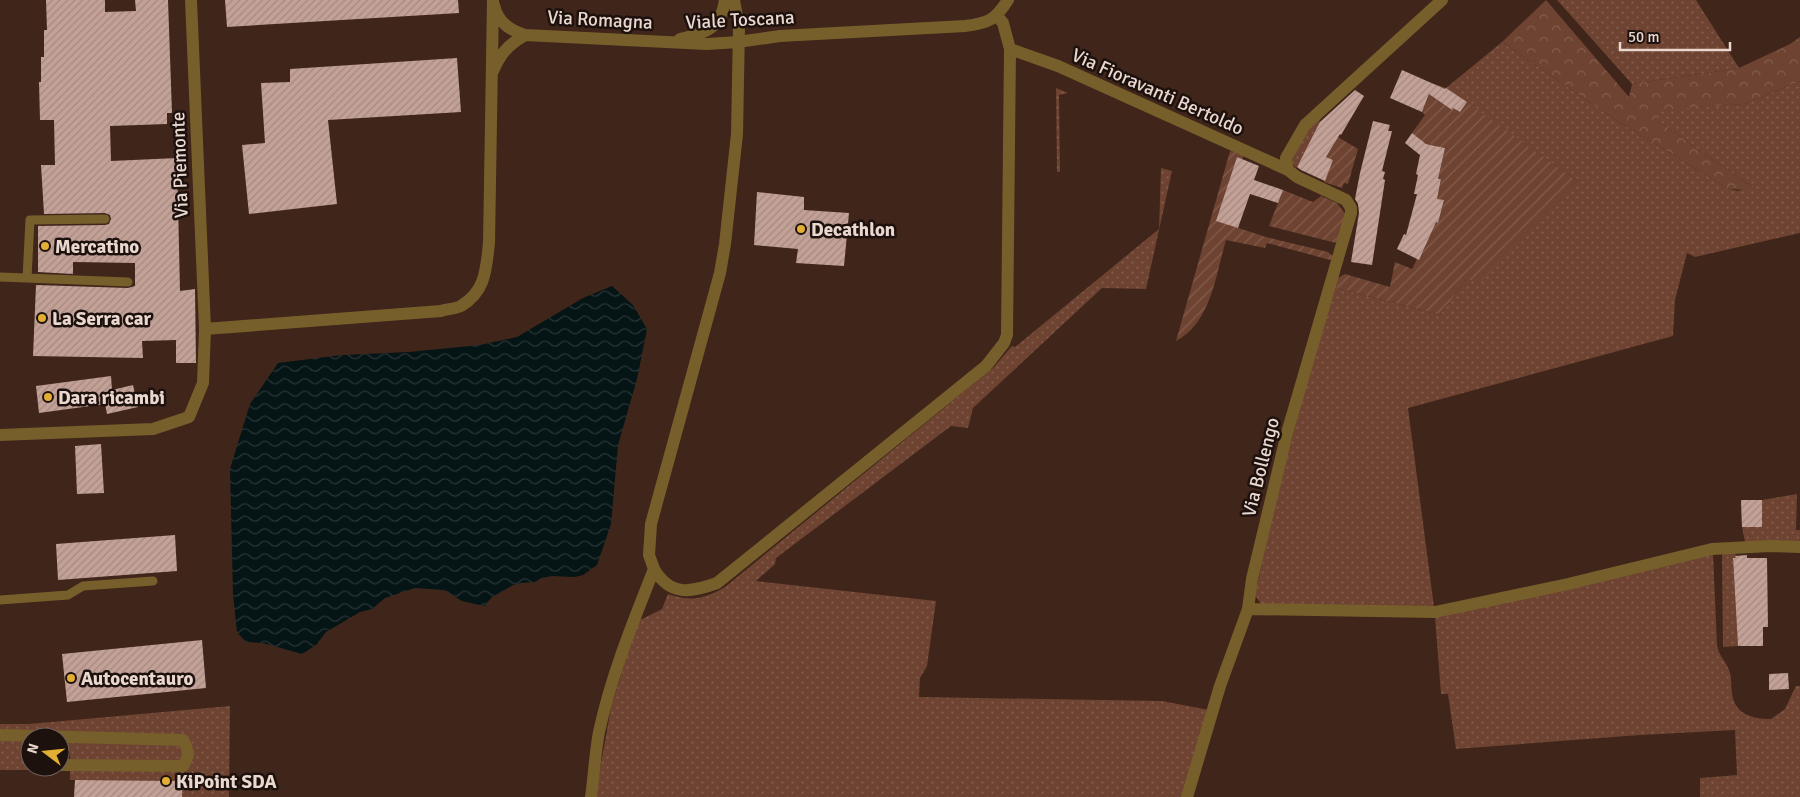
<svg xmlns="http://www.w3.org/2000/svg" width="1800" height="797" viewBox="0 0 1800 797" font-family="Signika,sans-serif">
	<style>
		.grass { fill: url(#grass-dots) }
		.forest { fill: url(#forest-crowns) }
		.garden { fill: url(#garden-furrows) }
		.water { fill: url(#water-waves) }
		.building { fill: url(#building-hatch) }
		.lines { fill: none; stroke-linecap: round; stroke-linejoin: round }
		.service { stroke: #775f2b; stroke-width: 9 }
		.minor { stroke: #775f2b; stroke-width: 12 }
		.poi-dot { fill: #e2af34; stroke: #1d110d; stroke-width: 2 }
		.labels { text-anchor: middle; stroke-width: 5; stroke-linejoin: round; paint-order: stroke }
		.street-label { font-size: 19px; fill: #e9d7d0; stroke: #1d110d }
		.poi-label { font-size: 19px; font-weight: bold; fill: #e9d7d0; stroke: #1d110d; text-anchor: start }
	</style>
	<defs>
		<pattern id="grass-dots" width="8" height="8" patternUnits="userSpaceOnUse" patternTransform="scale(1.25)"><rect width="8" height="8" fill="#6e4331"/><path d="M2 2h.1M6 6h.1" fill="none" stroke="#835d4e" stroke-width="1.8" stroke-linecap="round"/></pattern>
		<pattern id="forest-crowns" width="20" height="18" patternUnits="userSpaceOnUse" patternTransform="scale(1.25)"><rect width="20" height="18" fill="#6e4331"/><path d="M2 6a3 3 0 1 1 6 0M12 15a3 3 0 1 1 6 0" fill="none" stroke="#835d4e"/></pattern>
		<pattern id="garden-furrows" width="10" height="10" patternUnits="userSpaceOnUse" patternTransform="scale(1.25)"><rect width="10" height="10" fill="#6e4331"/><path d="M-1 1l2-2M0 10L10 0M9 11l2-2" fill="none" stroke="#835d4e"/></pattern>
		<pattern id="water-waves" width="16" height="10" patternUnits="userSpaceOnUse" patternTransform="scale(1.25)"><rect width="16" height="10" fill="#051415"/><path d="M0 5q4-4 8 0t8 0" fill="none" stroke="#293536"/></pattern>
		<pattern id="building-hatch" width="6" height="6" patternUnits="userSpaceOnUse" patternTransform="scale(1.25)"><rect width="6" height="6" fill="#c3a197"/><path d="M-1 1l2-2M0 6l6-6M5 7l2-2" fill="none" stroke="#a48981"/></pattern>
	</defs>
	<rect width="100%" height="100%" fill="#3f251a"/>
	<path class="grass" d="M1557,0H1696L1739,68L1632,84Z
		M1502,42L1616,120L1729,189L1738,191L1754,186L1745,182L1658,121V109L1744,104L1800,81V233L1695,257L1687,253L1675,300L1673,336L1408,408L1434,607L1261,604L1255,595L1278,489L1333,287L1440,315L1466,279L1577,181L1446,88Z
		M1056,88L1068,93L1059,95L1060,172H1057Z
		M1322,113L1323,114L1319,122L1321,123L1296,168C1282,155 1313,125 1322,113Z
		M1161,168L1172,171L1146,289L1102,288L973,408L968,428L951,426L776,558L775,564L756,581L936,601L927,666L920,678L919,697L1162,701L1209,710L1185,797H597L600,769L611,708L635,628L640,620L662,609L668,594C691,602 704,599 725,587L993,368L1012,346L1015,347L1159,229Z
		M1797,494L1796,530H1800V543L1745,542L1742,527L1741,500H1762Z
		M1722,550H1735L1736,559H1733L1738,646L1723,647Z
		M1713,553L1717,645C1718,655 1726,661 1729,670C1732,677 1731,686 1732,694C1735,714 1752,719 1771,719L1785,709L1796,686H1800V797H1700V778L1737,775L1735,730L1640,735L1456,749L1448,694H1441L1435,617Z
		M230,706L229,797H182V781L70,780V751L60,750V737H30L29,770H0V724H29Z"/>
	<path class="forest" d="M1546,0L1629,97L1632,84L1739,68L1790,44L1800,37V81L1744,104L1658,110V121L1745,182L1754,186L1747,190L1729,189L1616,120L1502,42Z"/>
	<path class="garden" d="M1434,84L1446,88L1438,100L1452,110L1453,108L1460,112L1467,102L1577,181L1481,281L1466,279L1440,315L1333,287L1338,278L1345,274L1390,287L1395,262L1412,269L1417,259H1419L1426,245V217L1438,223L1444,201L1437,199L1441,180L1438,179L1445,148L1423,143L1412,133L1425,115L1422,112Z
		M1338,137L1358,149L1348,184L1344,183L1342,188L1324,182L1333,160L1326,157Z
		M1230,151L1244,154L1242,159L1237,157L1217,221L1266,237L1328,252L1335,258L1334,261L1267,243L1265,248L1226,240C1216,274 1211,323 1176,341Z
		M1283,190L1313,202L1321,196L1337,203L1346,215L1340,241L1336,243L1269,226Z"/>
	<path class="water" d="M612,286L633,305L647,329L637,379L618,445L611,524L597,565L583,575L575,577L552,576L541,578L535,582L521,583L513,585L492,597L484,606L462,601L444,590L415,588L385,598L372,609L360,612L326,632L316,645L302,654L263,643L246,642L237,632L233,594L230,469L250,404L278,363L342,355L409,352L480,345L517,337L583,298Z"/>
	<path class="building" d="M46,0H105V12L136,11L135,0H168L172,113H167V124L110,126L111,161L177,158L180,291L195,289L196,363H176V340L142,341L143,358L33,356L36,285L128,288L135,286V263L73,262V274L38,272V226L105,225L109,224L111,219L110,215L105,213L44,214L41,165H55L54,120H40L39,82H41V57H44V30H47Z
		M225,0H458L459,13L227,27Z
		M457,58L461,112L328,120L337,204L249,214L242,145L265,143L261,83L290,82V69Z
		M1402,70L1445,89L1446,88L1467,102L1460,112L1453,108L1452,110L1429,94L1422,112L1390,98Z
		M1355,90L1364,96L1341,135L1340,134L1326,157L1333,160L1325,181L1301,170L1297,167L1320,122Z
		M1373,121L1390,125L1388,131H1392L1382,171L1385,172L1383,179L1385,180L1372,265L1351,262L1359,213L1358,204L1355,199L1360,173Z
		M1412,133L1426,144L1445,148L1438,179H1441L1437,199L1444,200L1438,223L1436,222L1419,260L1397,249L1404,234L1406,235L1417,194H1414L1418,175L1416,174L1420,155L1405,143Z
		M1237,157L1259,166L1254,180L1283,190L1278,203L1250,194L1238,228L1216,221Z
		M757,192L804,197V210L849,213L844,266L796,263L798,249L754,245Z
		M111,376L112,390L133,385L138,407L107,414L105,404L39,413L36,386Z
		M101,444L104,493L77,494L75,446Z
		M1741,500H1762V527H1742Z
		M175,535L177,571L58,580L56,544Z
		M1747,555V558H1767L1768,627H1763V646H1738L1733,558H1736L1735,556Z
		M202,640L206,688L67,702L62,654Z
		M1788,673L1789,689L1769,690V674Z
		M75,780L182,781V797H74Z"/>
	<g class="lines">
		<path class="service" d="M0,277L128,282
			M27,278L30,220L105,219
			M0,600L68,595L83,586L153,581"/>
		<path class="minor" d="M494,5C498,22 509,30 525,35L707,44L738,42L780,36L965,26C989,23 995,20 1008,0
			M680,39C705,33 721,29 725,0
			M1010,49L1058,66L1288,170
			M493,71C501,53 508,45 525,35
			M205,329L441,311C447,309 455,309 461,306C486,291 486,269 489,243L493,0
			M0,435L153,429L189,417L203,383L205,329L191,0
			M654,569C670,596 690,593 717,583L986,366L1004,343L1007,335L1010,49L1003,23L997,16
			M1248,609L1435,612L1568,584L1712,549L1770,546L1800,547
			M0,735L183,740C189,751 190,755 183,766L60,765
			M591,797C594,776 595,753 599,732C611,676 633,622 654,569L649,555L651,524L720,273L725,244L737,134L739,27L734,0
			M1187,797L1220,686L1248,609L1252,579L1287,433L1351,213V208L1346,200L1297,177L1288,170L1286,158L1305,125L1442,0"/>
	</g>
	<g class="poi-dot">
		<circle cx="801" cy="229" r="5"/>
		<circle cx="45" cy="246" r="5"/>
		<circle cx="42" cy="318" r="5"/>
		<circle cx="48" cy="397" r="5"/>
		<circle cx="71" cy="678" r="5"/>
		<circle cx="166" cy="781" r="5"/>
	</g>
	<g class="labels">
		<g class="street-label">
			<text transform="translate(600 19) rotate(3)" y="7">Via Romagna</text>
			<text transform="translate(740 19) rotate(-3)" y="7">Viale Toscana</text>
			<text transform="translate(1158 91) rotate(24)" y="7">Via Fioravanti Bertoldo</text>
			<text transform="translate(179 165) rotate(-92)" y="7">Via Piemonte</text>
			<text transform="translate(1260 467) rotate(-76)" y="7">Via Bollengo</text>
		</g>
		<g class="poi-label">
			<text x="811" y="236">Decathlon</text>
			<text x="55" y="253">Mercatino</text>
			<text x="52" y="325">La Serra car</text>
			<text x="58" y="404">Dara ricambi</text>
			<text x="81" y="685">Autocentauro</text>
			<text x="176" y="788">KiPoint SDA</text>
		</g>
	</g>
	<g transform="translate(45 752) rotate(286)"><circle r="24" fill="#1d110d" stroke="#6f605b"/>
	<path d="M0-4L9 19L0 12L-9 19Z" fill="#e2af34"/>
	<text y="-8" font-size="14" font-weight="bold" text-anchor="middle" fill="#e9d7d0">N</text>
	</g>
	<path d="M1620 42v8h110v-8" fill="none" stroke="#e9d7d0" stroke-width="2.5"/>
	<text x="1628" y="42" font-size="15" fill="#e9d7d0" stroke="#1d110d" stroke-width="4" paint-order="stroke">50 m</text>
</svg>
